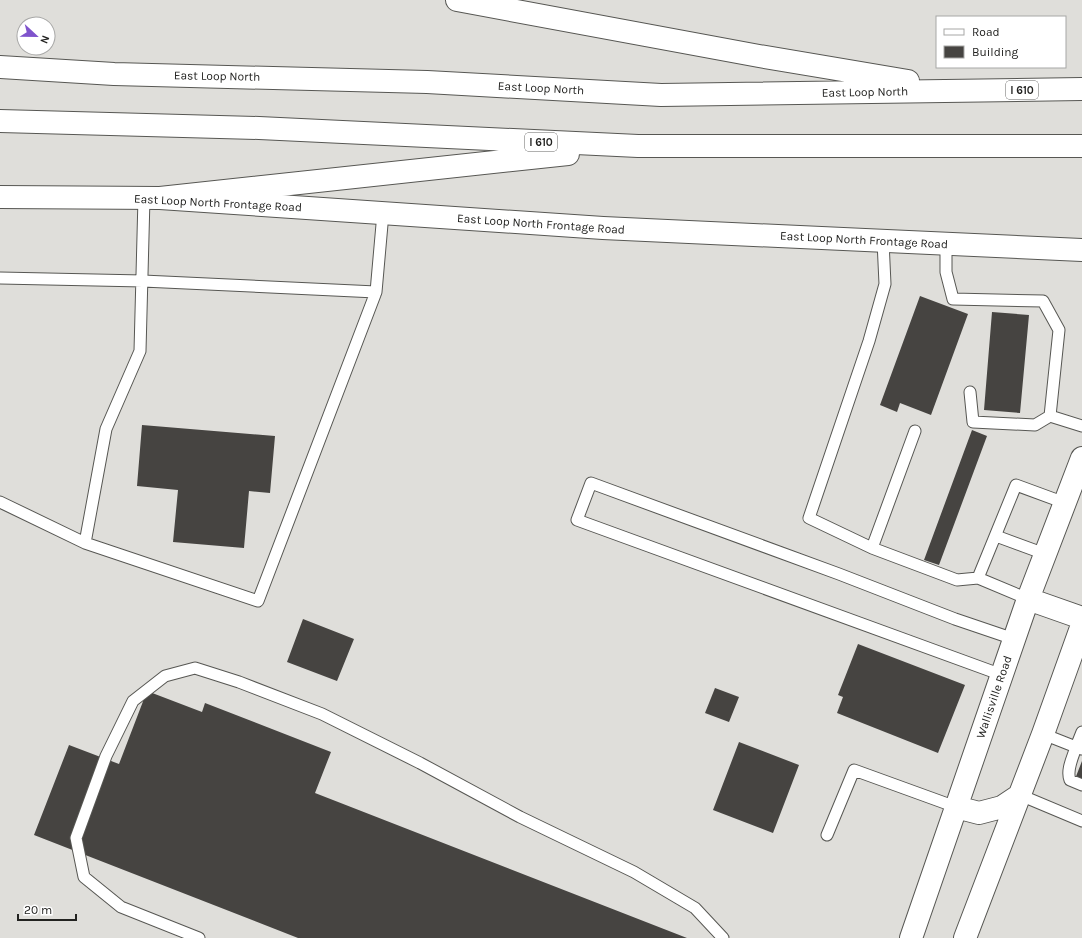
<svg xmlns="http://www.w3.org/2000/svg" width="1082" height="938" viewBox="0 0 1082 938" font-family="Karla,sans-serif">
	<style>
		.building { fill: #464441 }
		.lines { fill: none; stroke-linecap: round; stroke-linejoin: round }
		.lane-casing { stroke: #575753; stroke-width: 13 }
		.secondary-casing { stroke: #575753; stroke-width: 24 }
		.highway-casing { stroke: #575753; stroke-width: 24 }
		.lane { stroke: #fff; stroke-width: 11 }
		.secondary { stroke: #fff; stroke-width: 22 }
		.highway { stroke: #fff; stroke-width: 22 }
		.labels { text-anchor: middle; stroke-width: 4; stroke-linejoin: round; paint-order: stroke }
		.shield { fill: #fff; stroke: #646463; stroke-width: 1 }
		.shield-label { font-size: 11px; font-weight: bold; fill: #222220 }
		.street-label { font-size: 12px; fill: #222220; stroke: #fff }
	</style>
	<rect width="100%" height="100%" fill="#dfdeda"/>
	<path class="building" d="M920,296L968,314L931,415L900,403L897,412L880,405Z
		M992,312L1029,315L1020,413L984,410Z
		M142,425L275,436L270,493L249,491L244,548L173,542L178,490L137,486Z
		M972,430L987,436L939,565L924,560Z
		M303,619L354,639L337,681L287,662Z
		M858,644L965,685L938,753L837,713L843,697L838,695Z
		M715,688L739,697L729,722L705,713Z
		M147,691L202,712L205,703L331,752L315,793L687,938H298L34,835L69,745L119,764Z
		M739,742L799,765L773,833L713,810Z
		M1082,761V782L1075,779Z"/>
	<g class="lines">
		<g class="lane-casing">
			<path id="lane" d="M946,244V272L953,299L1043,301L1059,330L1050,416L1035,425L973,422L970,392
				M0,278L143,281L376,292L258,601L85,543L0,502
				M376,292L383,213
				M1050,416L1082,426
				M915,431L872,548L957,580L978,578L1016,485L1065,503
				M996,536L1045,554
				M85,543L106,429L140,351L144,198
				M872,548L809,518L869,341L885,284L883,241
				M978,578L1028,599
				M1002,675L577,520L591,483L839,574L955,619L1014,639
				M1043,734L1076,747L1082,732
				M1082,749L1076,747C1073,757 1066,770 1070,780L1082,785
				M1020,795L1082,821
				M827,835L854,770L956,807
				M199,938L121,907L84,877L76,838L106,756L133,701L165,676L195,668L239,682L322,714L420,763L520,817L634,872L695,908L723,938"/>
		</g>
		<g class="secondary-casing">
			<path id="secondary" d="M0,197L160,198L603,228L1082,250
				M1028,599L1082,618
				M956,807L979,813L1002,807L1020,795
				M911,938L1028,599L1082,458
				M965,938L1043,734L1082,625"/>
		</g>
		<g class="highway-casing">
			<path id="highway" d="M457,0L759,56L908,81
				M0,67L114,74L427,82L661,95L1082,89
				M0,121L259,128L638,146H1082
				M160,198L568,154"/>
		</g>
		<use href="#lane" class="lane"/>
		<use href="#secondary" class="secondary"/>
		<use href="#highway" class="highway"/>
	</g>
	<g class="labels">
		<g class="shield">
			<rect x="1006" y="81" width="32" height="18" rx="3"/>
			<rect x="525" y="133" width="32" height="18" rx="3"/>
		</g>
		<g class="shield-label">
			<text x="1022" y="94">I 610</text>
			<text x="541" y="146">I 610</text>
		</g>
		<g class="street-label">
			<text transform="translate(217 76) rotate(1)" y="4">East Loop North</text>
			<text transform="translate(541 88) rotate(3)" y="4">East Loop North</text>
			<text transform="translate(865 92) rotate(-1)" y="4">East Loop North</text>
			<text transform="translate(218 203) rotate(3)" y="4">East Loop North Frontage Road</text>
			<text transform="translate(541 224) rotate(4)" y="4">East Loop North Frontage Road</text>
			<text transform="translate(864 240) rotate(3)" y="4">East Loop North Frontage Road</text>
			<text transform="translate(994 697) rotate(-71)" y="4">Wallisville Road</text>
		</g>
	</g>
	<rect x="936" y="16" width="130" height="52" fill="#ffffff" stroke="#a7a7a6"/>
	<rect x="944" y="29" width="20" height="6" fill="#ffffff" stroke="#a7a7a6"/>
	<text x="972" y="36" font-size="12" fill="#222220">Road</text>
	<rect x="944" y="46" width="20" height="12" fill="#464441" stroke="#a7a7a6"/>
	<text x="972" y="56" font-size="12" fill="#222220">Building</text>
	<g transform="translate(36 36) rotate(112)"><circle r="19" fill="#ffffff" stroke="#a7a7a6"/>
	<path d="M0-3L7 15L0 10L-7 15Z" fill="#7f53cc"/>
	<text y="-6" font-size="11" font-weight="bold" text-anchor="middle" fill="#222220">N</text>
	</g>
	<path d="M18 914v6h58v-6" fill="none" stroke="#222220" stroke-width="2"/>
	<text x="24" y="914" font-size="12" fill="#222220" stroke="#ffffff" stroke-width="3" paint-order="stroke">20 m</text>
</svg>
